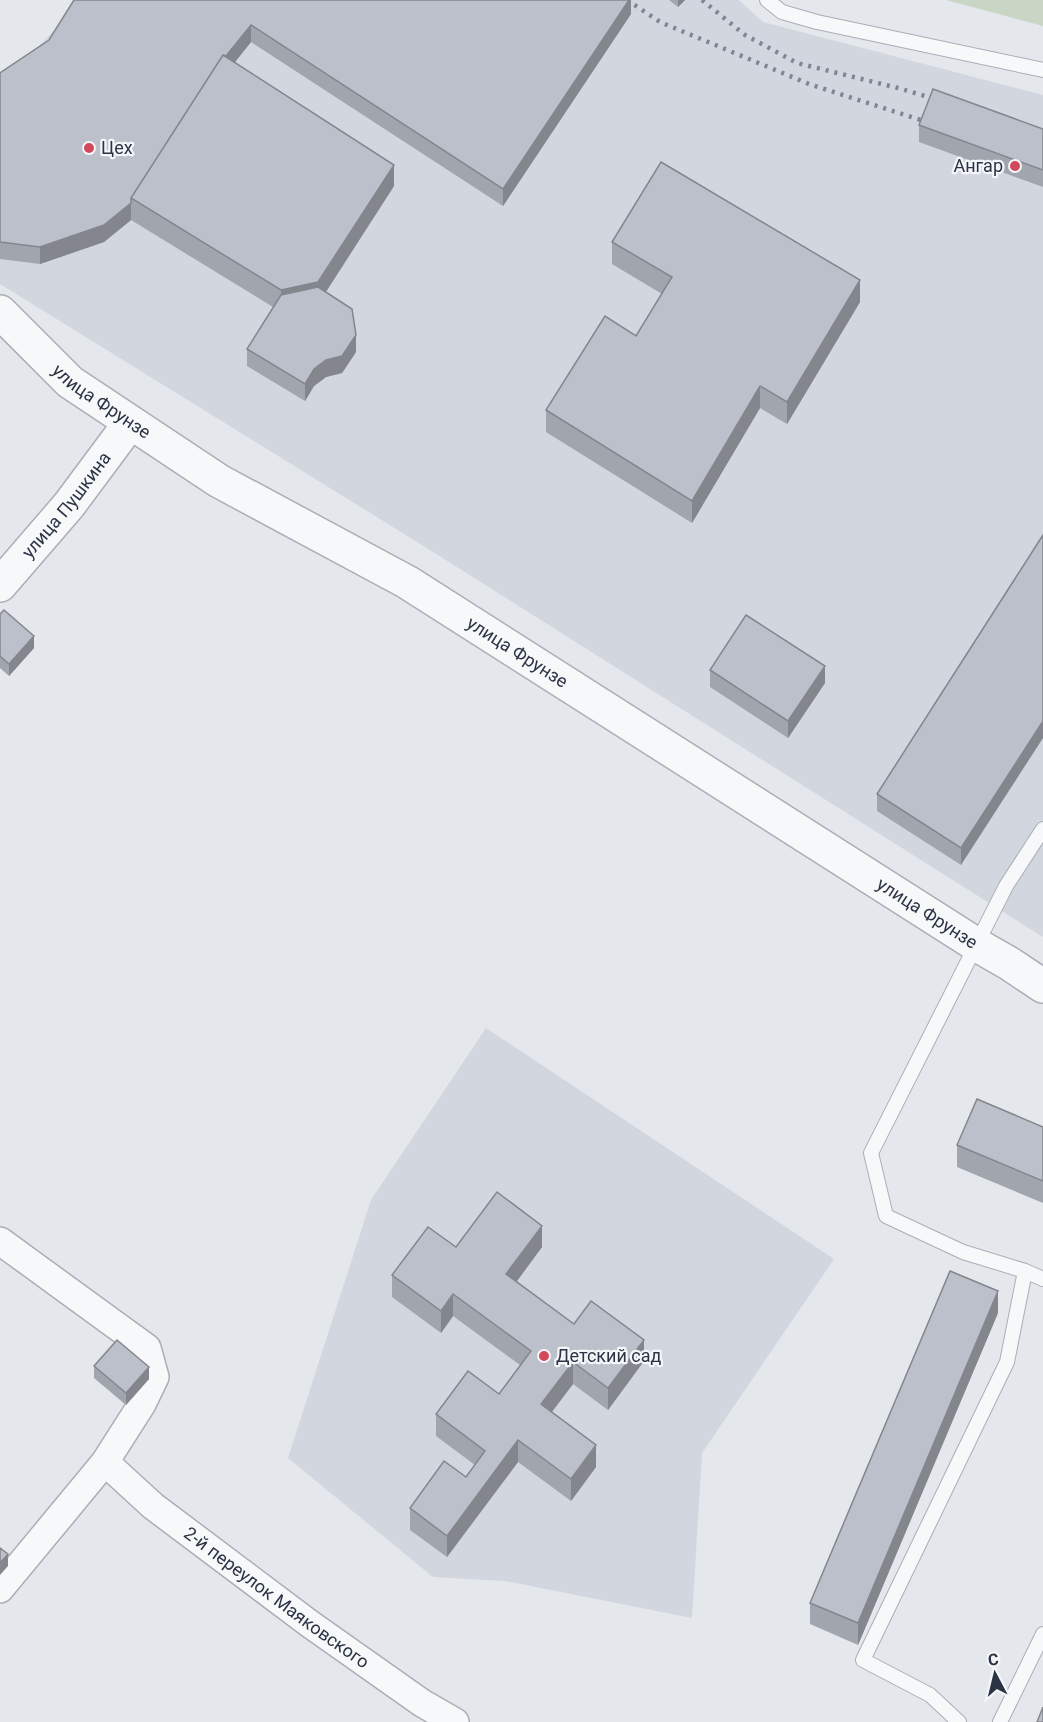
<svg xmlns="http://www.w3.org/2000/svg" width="1043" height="1722" viewBox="0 0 1043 1722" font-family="Roboto,sans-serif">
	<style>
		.built { fill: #d2d6de }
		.green { fill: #c9d6c5 }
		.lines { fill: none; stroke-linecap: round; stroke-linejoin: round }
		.service-casing { stroke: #a9aeb7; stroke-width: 16 }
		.minor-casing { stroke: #a9aeb7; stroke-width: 30 }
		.tertiary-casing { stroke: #a9aeb7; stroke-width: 36 }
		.service { stroke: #f7f8fa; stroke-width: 14 }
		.minor { stroke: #f7f8fa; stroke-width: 27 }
		.tertiary { stroke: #f7f8fa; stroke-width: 33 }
		.rail { stroke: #7d8696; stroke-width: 4.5; stroke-dasharray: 3 6; stroke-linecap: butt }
		.wall { fill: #a1a5ae }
		.shaded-wall { fill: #83868d }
		.building { fill: #bbc0ca; stroke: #83868d; stroke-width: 1.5 }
		.poi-dot { fill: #d1495b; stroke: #f4f6f9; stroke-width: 2 }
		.labels { text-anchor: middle; stroke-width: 4.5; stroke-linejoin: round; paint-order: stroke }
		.poi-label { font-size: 18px; fill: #2b3445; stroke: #f4f6f9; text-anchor: start }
		.street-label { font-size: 18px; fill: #2b3445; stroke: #f4f6f9 }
	</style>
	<rect width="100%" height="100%" fill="#e4e7ec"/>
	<path class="built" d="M83,0H739L763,22L1043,95V937L422,545L0,284V81L13,73Z
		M486,1028L834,1259L702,1453L692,1618L505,1581L433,1577L288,1458L371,1200Z"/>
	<path class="green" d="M946,0H1043V26Z"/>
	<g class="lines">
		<g class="service-casing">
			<path id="service" d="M767,0L782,12L817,22L1043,70
				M1025,1271L1043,1279
				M959,1722L930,1695L863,1660L1007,1362L1025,1271L963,1252L886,1216L871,1153L1006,886L1043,829
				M1000,1722L1043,1634"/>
		</g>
		<g class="minor-casing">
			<g id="minor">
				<path d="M0,1241L147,1348L155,1377L142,1404L105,1462L0,1589"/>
				<path id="s1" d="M105,1462L153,1506L310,1624L422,1703L455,1722"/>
			</g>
		</g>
		<g class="tertiary-casing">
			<g id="tertiary">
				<path id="s2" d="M0,312L70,382L219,481L407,582L977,945L1010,964L1043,986"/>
				<path id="s3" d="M0,585L69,505L130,423"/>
			</g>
		</g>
		<use href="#service" class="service"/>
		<use href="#minor" class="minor"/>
		<use href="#tertiary" class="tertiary"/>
		<path class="rail" d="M627,0L660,22L809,84L927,122
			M702,0L745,35L797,63L898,88L945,102"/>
	</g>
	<path class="wall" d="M74,0H631V14L503,206L251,42L235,62L394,186L326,292L356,352L342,373L326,377L314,386L305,401L247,366V349L273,307L131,220L104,242L40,264L0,259V73L49,40Z
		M669,0H685L678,7Z
		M919,125L1043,129V187L919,142Z
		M612,242L860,302L787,424L760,408L692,523L546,432V410L636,336L662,294L612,264Z
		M1043,535L961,865L877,811V794Z
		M0,614L34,648L9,676L0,668Z
		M710,670L825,683L788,738L710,687Z
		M1043,1127V1203L957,1167V1145Z
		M456,1247H542L516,1282L574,1324L644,1361L608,1410L573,1384L552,1412L596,1467L571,1501L518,1462L447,1557L410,1530V1508L466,1477L475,1465L436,1436V1414L499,1394L520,1365L453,1316L441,1333L392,1297V1275Z
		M998,1313L858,1645L810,1624V1603Z
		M94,1366L149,1379L126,1405L94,1378Z"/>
	<path class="shaded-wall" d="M629,0H631V14L503,206V189Z
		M678,0H685L678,7Z
		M251,25V42L223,77V60Z
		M394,165V186L318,304L281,312V290Z
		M131,203V220L104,242L40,264V247Z
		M860,280V302L787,424V402Z
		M356,335V352L342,373L326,377L314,386L305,401V384L314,369Z
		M760,386V408L692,523V501Z
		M34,636V648L9,676V664Z
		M825,666V683L788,738V721Z
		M1043,721V738L961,865V848Z
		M542,1226V1247L506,1296V1274Z
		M998,1291V1313L858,1645V1623Z
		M453,1294V1316L441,1333V1311Z
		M644,1340V1361L608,1410V1388Z
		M573,1362V1384L541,1426V1404Z
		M149,1367V1379L126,1405V1393Z
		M518,1440V1462L447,1557V1536Z
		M596,1445V1467L571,1501V1479Z
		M8,1554V1566L0,1575V1563Z"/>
	<path class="building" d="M74,0H629L503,189L251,25L226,56L223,55L131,198V203L104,225L40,247L0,242V73L49,40Z
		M223,55L394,165L318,282L281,290L131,198Z
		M933,89L1043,129V170L919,125Z
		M661,162L860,280L787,402L760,386L692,501L546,410L605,316L636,336L672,277L612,242Z
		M318,287L352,309L356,335L342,356L326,360L314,369L305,384L247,349L281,295Z
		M1043,535V721L961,848L877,794Z
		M4,610L34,636L9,664L0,656V614Z
		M746,615L825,666L788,721L710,670Z
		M977,1099L1043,1127V1181L957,1145Z
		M497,1192L542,1226L506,1274L574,1324L591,1301L644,1340L608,1388L573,1362L541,1404L596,1445L571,1479L518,1440L447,1536L410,1508L444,1461L466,1477L485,1451L436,1414L468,1371L499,1394L531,1351L453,1294L441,1311L392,1275L428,1227L456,1247Z
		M950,1271L998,1291L858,1623L810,1603Z
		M117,1340L149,1367L126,1393L94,1366Z
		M0,1548L8,1554L0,1563Z
		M1043,1707V1722H1037Z"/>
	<g class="poi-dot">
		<circle cx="89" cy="148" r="6"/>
		<circle cx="1015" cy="166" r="6"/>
		<circle cx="544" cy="1356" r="6"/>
	</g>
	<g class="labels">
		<g class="poi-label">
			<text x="101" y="154">Цех</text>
			<text x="1003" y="172" text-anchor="end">Ангар</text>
			<text x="556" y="1362">Детский сад</text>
		</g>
		<g class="street-label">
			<text dy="6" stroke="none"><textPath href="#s2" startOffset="136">улица Фрунзе</textPath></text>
			<text dy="6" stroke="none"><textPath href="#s3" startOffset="104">улица Пушкина</textPath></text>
			<text dy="6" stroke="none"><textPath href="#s2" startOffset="622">улица Фрунзе</textPath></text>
			<text dy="6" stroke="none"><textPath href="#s2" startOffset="1108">улица Фрунзе</textPath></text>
			<text dy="6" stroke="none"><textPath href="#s1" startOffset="219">2-й переулок Маяковского</textPath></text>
		</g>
	</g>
	<g transform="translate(995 1674) rotate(353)" stroke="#f4f6f9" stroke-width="4.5" paint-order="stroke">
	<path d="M0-4.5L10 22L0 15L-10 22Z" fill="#2b3445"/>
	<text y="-9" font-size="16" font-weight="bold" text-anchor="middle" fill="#2b3445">С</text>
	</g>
</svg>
